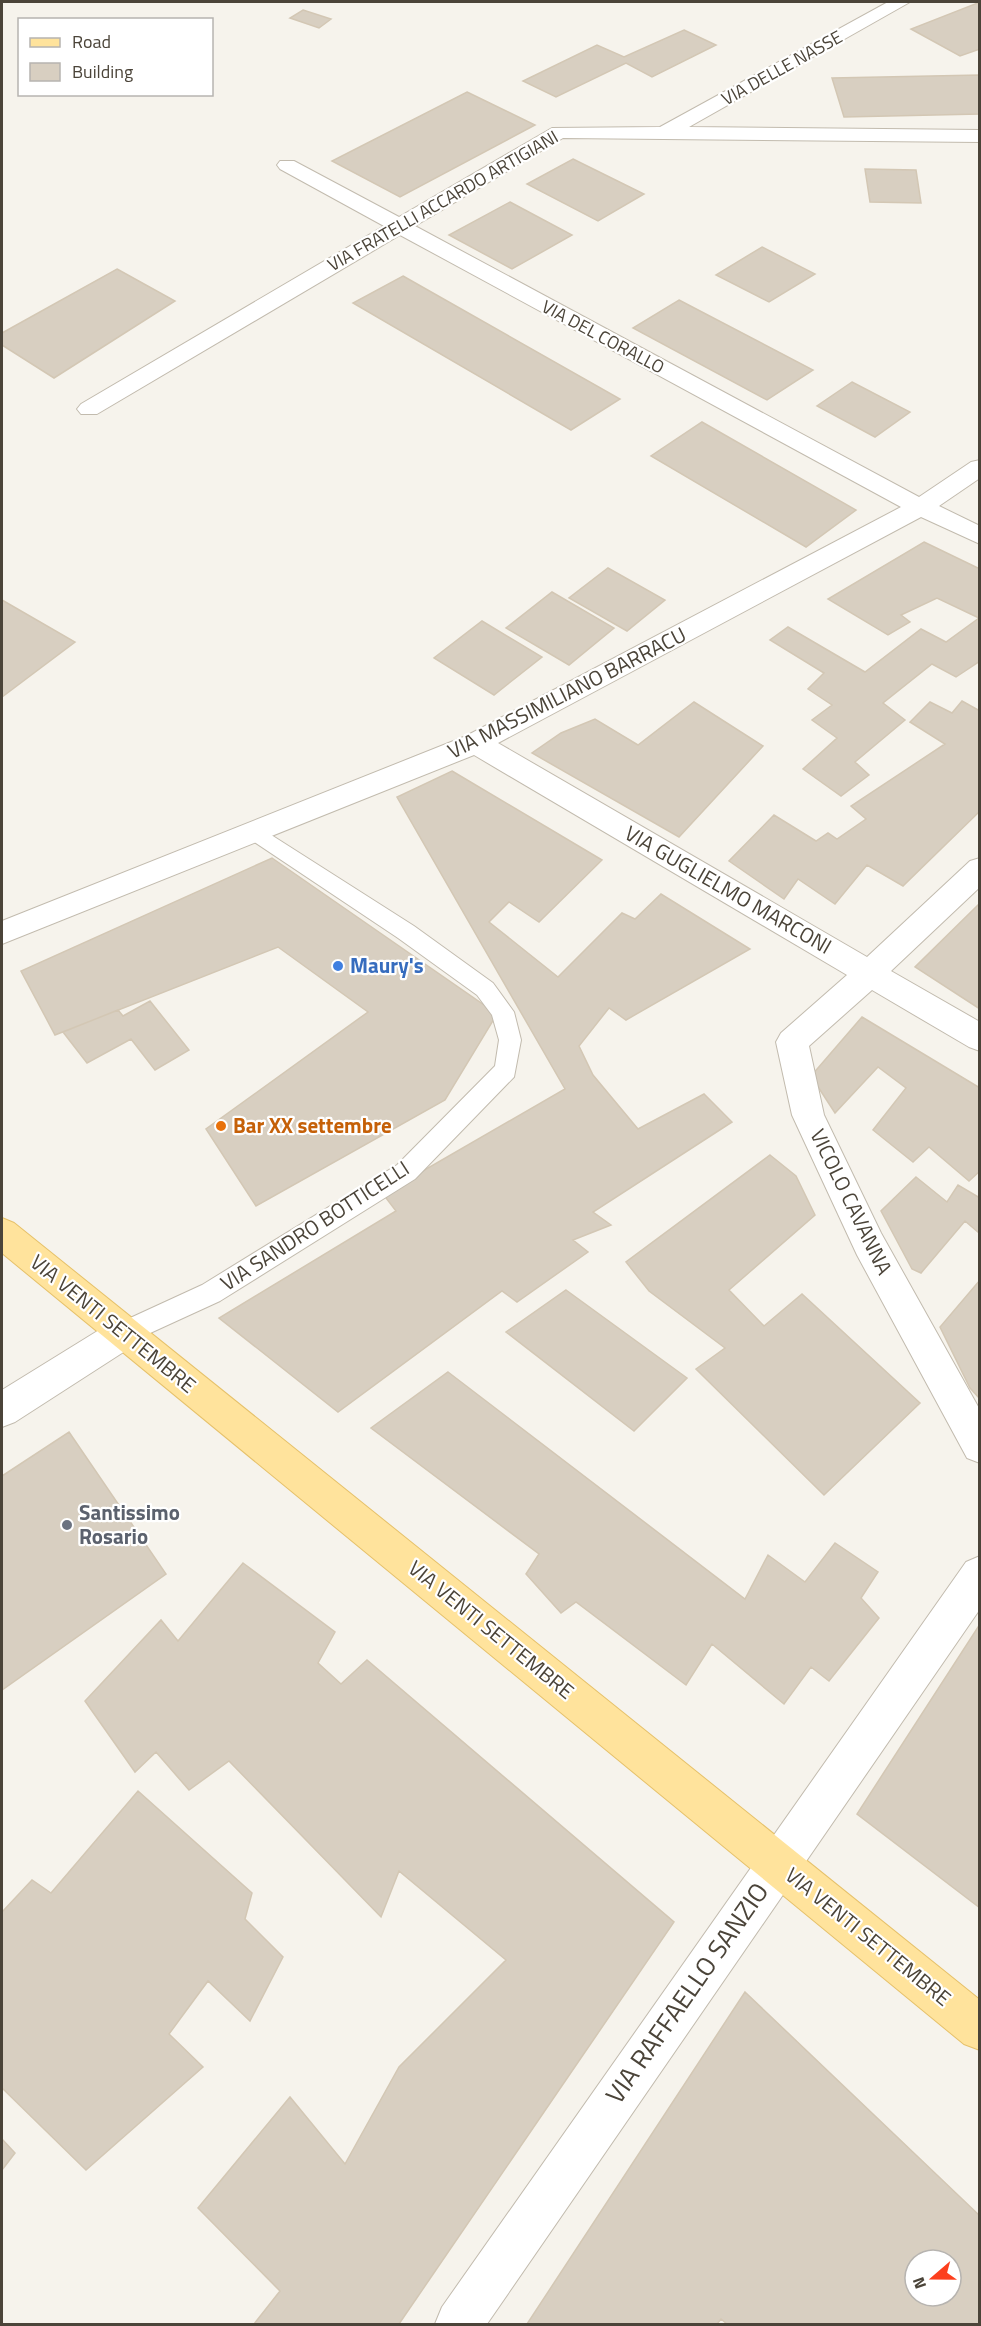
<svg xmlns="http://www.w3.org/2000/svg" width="981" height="2326" viewBox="0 0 981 2326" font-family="'Titillium Web',sans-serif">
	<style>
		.building { fill: #d8cfc1; stroke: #d3c7b4; stroke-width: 1.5; fill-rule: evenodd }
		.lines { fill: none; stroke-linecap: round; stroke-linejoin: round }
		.service-casing { stroke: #c2bbae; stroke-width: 2 }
		.minor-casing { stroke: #c2bbae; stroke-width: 2 }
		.primary-casing { stroke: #e6c16a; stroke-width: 2 }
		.service { fill: #fff; fill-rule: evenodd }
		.minor { fill: #fff; fill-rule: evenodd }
		.primary { fill: #ffe39c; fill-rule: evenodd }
		.shop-dot { fill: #3f7fe0; stroke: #fff; stroke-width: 2 }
		.food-dot { fill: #e8710a; stroke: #fff; stroke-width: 2 }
		.worship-dot { fill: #6b7280; stroke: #fff; stroke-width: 2 }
		.labels { text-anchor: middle; stroke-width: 4.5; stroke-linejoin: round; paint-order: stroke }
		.far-street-label { font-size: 18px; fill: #4b4439; stroke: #fff }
		.street-label { font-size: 21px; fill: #4b4439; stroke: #fff }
		.shop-label { font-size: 21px; font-weight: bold; fill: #366cbe; stroke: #fff; text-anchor: start }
		.food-label { font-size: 21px; font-weight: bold; fill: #c56008; stroke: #fff; text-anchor: start }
		.worship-label { font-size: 21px; font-weight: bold; fill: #5b616d; stroke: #fff; text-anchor: start }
		.near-street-label { font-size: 26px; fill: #4b4439; stroke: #fff }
	</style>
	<rect width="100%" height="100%" fill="#f6f3ec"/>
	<path class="building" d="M980,2V49L960,56L911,29Z
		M303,10L331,19L319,28L290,18Z
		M684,30L716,45L652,77L626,63L556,97L523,81L597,45L624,57Z
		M980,75V114L844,117L832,78Z
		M467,92L535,125L400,197L332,161Z
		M573,159L644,194L598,221L527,184Z
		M865,169L916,170L921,203L870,202Z
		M510,202L572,235L512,269L449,235Z
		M762,247L815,274L769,302L716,275Z
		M117,269L175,301L54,378L2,345V333Z
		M403,276L620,399L571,430L353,303Z
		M679,300L813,370L767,400L633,328Z
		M852,382L910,412L875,437L817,406Z
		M702,422L856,510L806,547L651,456Z
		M924,542L980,569V661L956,677L932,664L883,703L905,720L855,762L869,775L841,796L803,769L837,738L812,720L832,705L808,689L824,673L770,640L788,627L865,672L921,629L946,642L979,618L937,598L901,615L910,622L888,635L828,599Z
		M608,568L665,600L627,631L569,598Z
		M552,592L614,628L569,665L506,628Z
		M2,600L75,642L2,697Z
		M482,621L542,657L494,695L434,658Z
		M962,701L980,711V811L903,886L867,865L835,904L798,879L784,899L729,861L774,815L816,841L828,833L837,839L866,819L851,806L945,744L910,722L930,702L952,713Z
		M694,702L763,746L679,837L532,753L561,733L595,719L638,745Z
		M452,771L602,860L539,922L509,902L489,922L558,977L622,913L635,919L661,894L750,949L626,1020L609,1008L579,1046L593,1075L638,1129L704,1094L732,1122L593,1212L611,1225L573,1240L588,1252L517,1302L502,1291L338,1412L219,1318L396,1211L383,1194L565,1089L397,797Z
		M272,858L497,1014L445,1100L256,1206L206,1129L368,1012L278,947L55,1035L21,971Z
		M980,903V1009L915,967Z
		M150,1001L189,1050L155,1070L131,1039L87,1063L63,1032L118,1010L123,1016Z
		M862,1017L980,1088V1171L969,1181L929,1147L913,1162L873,1130L906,1088L878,1067L835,1113L811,1076Z
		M770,1155L796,1176L815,1215L729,1290L764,1326L802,1294L920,1403L824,1495L696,1369L725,1348L649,1291L626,1262Z
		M916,1177L947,1202L958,1185L980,1198L979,1233L965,1221L921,1273L912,1269L881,1211Z
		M980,1280V1399L970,1388L940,1327Z
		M566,1290L687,1378L634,1431L506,1332Z
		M448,1372L745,1599L768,1555L805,1582L835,1543L878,1572L861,1598L879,1618L829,1681L811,1667L784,1704L712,1644L686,1685L576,1602L561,1613L526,1574L539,1554L371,1428Z
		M69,1432L166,1574L2,1690V1476Z
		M243,1563L335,1632L318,1663L341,1684L367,1660L674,1922L399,2324H254L280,2291L198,2208L290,2097L345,2164L399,2067L506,1960L399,1871L381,1917L229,1761L189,1790L156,1752L135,1772L85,1701L161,1620L178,1641Z
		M980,1624V1908L857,1814Z
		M138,1791L252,1893L245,1919L283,1957L250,2021L208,1981L169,2034L203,2067L86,2170L2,2088V1912L32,1880L51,1893Z
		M745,1992L980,2216V2324H727L721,2319L717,2324H527ZM915,2260H951V2296H915Z
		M2,2139L15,2153L2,2170Z"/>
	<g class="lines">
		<g class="service-casing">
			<path id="service" d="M254,824L414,926L493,983L514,1012L521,1040L514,1077L415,1179L220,1301L124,1345L115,1341L111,1333L115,1325L202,1285L397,1165L495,1066L499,1040L492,1015L477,995L398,938L247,837L244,832L247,827Z"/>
		</g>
		<g class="minor-casing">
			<path id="minor" d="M888,2H910L689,127L980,130V142L563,138L415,226L919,497L971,462L980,460V478L939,506L980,526V544L921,517L498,743L867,957L970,861L980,858V887L891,971L980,1022V1051L969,1047L872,990L809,1046L824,1115L881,1233L980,1410V1463L967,1458L857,1255L792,1115L776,1042L781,1033L847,975L474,755L2,944V921L466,736L901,507L400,235L97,414H81L77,409L81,404L384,226L280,169L277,165L280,161H294L399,217L552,128L660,127Z
				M124,1317L136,1322L142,1333L136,1344L15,1422L2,1427V1390L112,1322Z
				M980,1556V1609L487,2324H435L442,2307L966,1562Z"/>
		</g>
		<g class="primary-casing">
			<path id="primary" d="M2,1218L14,1223L980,2000V2050L964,2044L2,1253Z"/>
		</g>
		<use href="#service" class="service"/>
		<use href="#minor" class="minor"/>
		<use href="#primary" class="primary"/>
	</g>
	<circle class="shop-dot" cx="338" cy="966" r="6"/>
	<circle class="food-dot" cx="221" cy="1126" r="6"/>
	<circle class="worship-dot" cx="67" cy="1525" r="6"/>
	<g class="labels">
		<g class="far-street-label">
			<text transform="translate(782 68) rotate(-29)" y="6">VIA DELLE NASSE</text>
			<text transform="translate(443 201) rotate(-30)" y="6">VIA FRATELLI ACCARDO ARTIGIANI</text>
			<text transform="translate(603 337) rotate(28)" y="6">VIA DEL CORALLO</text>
		</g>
		<g class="street-label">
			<text transform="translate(567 693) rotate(-27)" y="7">VIA MASSIMILIANO BARRACU</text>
			<text transform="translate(728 890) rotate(30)" y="7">VIA GUGLIELMO MARCONI</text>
			<text transform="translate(851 1202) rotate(64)" y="7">VICOLO CAVANNA</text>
			<text transform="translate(315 1226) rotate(-33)" y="7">VIA SANDRO BOTTICELLI</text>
			<text transform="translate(113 1324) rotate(39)" y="7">VIA VENTI SETTEMBRE</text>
			<text transform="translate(491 1630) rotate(39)" y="7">VIA VENTI SETTEMBRE</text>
			<text transform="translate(868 1937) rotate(39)" y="7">VIA VENTI SETTEMBRE</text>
		</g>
		<g class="shop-label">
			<text x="350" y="973">Maury's</text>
		</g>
		<g class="food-label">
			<text x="233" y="1133">Bar XX settembre</text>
		</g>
		<g class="worship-label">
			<text x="79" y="1520">Santissimo<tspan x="79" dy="24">Rosario</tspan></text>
		</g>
		<g class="near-street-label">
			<text transform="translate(687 1993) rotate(-55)" y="9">VIA RAFFAELLO SANZIO</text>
		</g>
	</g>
	<rect width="981" height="2326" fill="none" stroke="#4b4439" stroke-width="6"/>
	<rect x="18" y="18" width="195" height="78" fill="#ffffff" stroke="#b7b4b0" stroke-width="1.5"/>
	<rect x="30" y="38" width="30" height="9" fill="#ffe39c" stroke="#b7b4b0" stroke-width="1.5"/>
	<text x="72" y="48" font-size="18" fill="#4b4439">Road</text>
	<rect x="30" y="63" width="30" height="18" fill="#d8cfc1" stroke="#b7b4b0" stroke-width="1.5"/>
	<text x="72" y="78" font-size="18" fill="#4b4439">Building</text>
	<g transform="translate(933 2278) rotate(250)"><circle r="28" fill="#ffffff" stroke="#b7b4b0" stroke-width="1.5"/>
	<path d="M0-4.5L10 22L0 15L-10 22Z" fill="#fc3f1d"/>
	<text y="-9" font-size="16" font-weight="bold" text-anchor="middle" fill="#4b4439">N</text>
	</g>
</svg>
